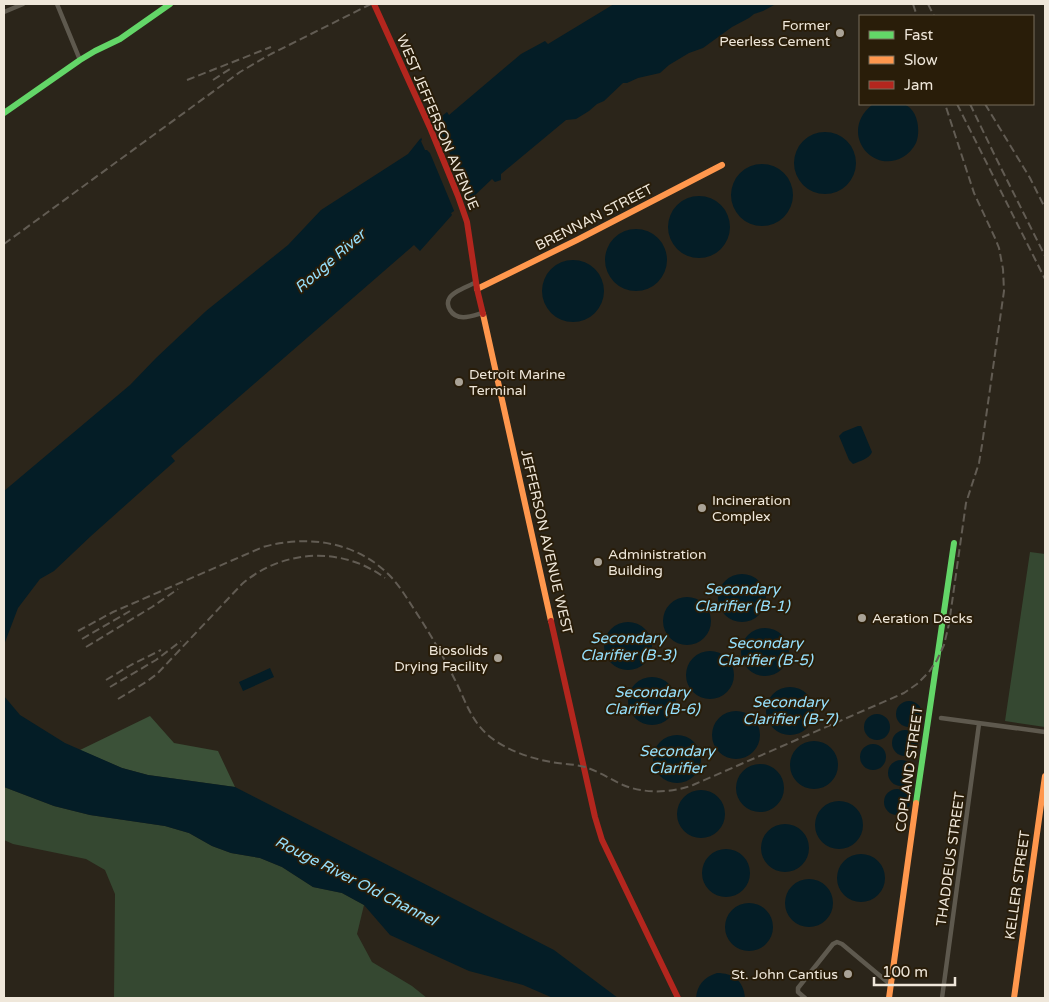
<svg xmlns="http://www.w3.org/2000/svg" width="1049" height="1002" viewBox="0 0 1049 1002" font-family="'Varela Round',sans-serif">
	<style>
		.green { fill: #354831 }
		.forest { fill: #3b5138 }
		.water { fill: #041d26 }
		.pier { fill: #2b251a }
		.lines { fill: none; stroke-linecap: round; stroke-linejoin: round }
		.street { stroke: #5e594e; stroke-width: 4.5 }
		.fast { stroke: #63d668; stroke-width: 6 }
		.slow { stroke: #ff974d; stroke-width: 6 }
		.jam { stroke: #b3261e; stroke-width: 6 }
		.rail { stroke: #625c53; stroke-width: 2; stroke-dasharray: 8 4; stroke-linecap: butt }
		.poi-dot { fill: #aaa397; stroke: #291d09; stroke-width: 2 }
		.labels { text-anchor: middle; stroke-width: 4; stroke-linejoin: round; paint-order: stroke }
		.poi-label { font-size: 14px; fill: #efe7da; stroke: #291d09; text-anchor: start }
		.street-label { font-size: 14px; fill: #efe7da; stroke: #291d09 }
		.water-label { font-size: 15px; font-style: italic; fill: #96e0fd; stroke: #291d09 }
	</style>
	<rect width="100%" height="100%" fill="#2b251a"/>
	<path class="green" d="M1030,552L1045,554V727L1005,721Z
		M4,787L54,806L90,815L165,826L189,833L212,846L231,853L260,858L282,867L313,887L342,893L364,905L357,934L372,962L412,986L427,998H114L115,894L105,870L86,859L13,844L4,840Z"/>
	<path class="forest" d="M150,716L174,743L218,751L235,787L148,775L122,768L80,750Z"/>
	<path class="water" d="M614,4H776L763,11L754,14L749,18L732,27L703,48L689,53L669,65L660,73L638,78L627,83H623L604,101L597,104L589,111L576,119L566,120L501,174V180L495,182L492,179L473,197L471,200L451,213L452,215L420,251L414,245L171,456L175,461L91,536L54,571L40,579L18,608L4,645V491L130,385L156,358L206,311L288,245L321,210L408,154L420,139L443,122L442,116L447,112L449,115L521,54L545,41L548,44Z
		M873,104C879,104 899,102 903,104C918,108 921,131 916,143C913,149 908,154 903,157C871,175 838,131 873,104Z
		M794 163a31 31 0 1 1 62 0a31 31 0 1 1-62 0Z
		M731 195a31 31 0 1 1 62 0a31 31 0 1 1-62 0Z
		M668 227a31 31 0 1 1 62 0a31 31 0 1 1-62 0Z
		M605 260a31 31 0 1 1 62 0a31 31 0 1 1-62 0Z
		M542 291a31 31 0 1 1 62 0a31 31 0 1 1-62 0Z
		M858,426H861L862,428L872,452C869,459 860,461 853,464L849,460L839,436L843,432Z
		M718 598a24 24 0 1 1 48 0a24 24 0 1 1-48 0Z
		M663 621a24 24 0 1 1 48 0a24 24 0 1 1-48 0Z
		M604 646a24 24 0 1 1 48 0a24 24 0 1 1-48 0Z
		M741 652a24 24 0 1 1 48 0a24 24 0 1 1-48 0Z
		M686 675a24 24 0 1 1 48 0a24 24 0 1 1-48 0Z
		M270,668L274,677L243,691L239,682Z
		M628 701a24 24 0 1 1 48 0a24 24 0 1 1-48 0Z
		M766 711a24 24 0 1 1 48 0a24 24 0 1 1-48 0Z
		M4,696L20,715L65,743L122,768L148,775L235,787L554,950L618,998H553L523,985L469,971L390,935L364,905L342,893L313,887L282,867L260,858L231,853L212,846L189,833L165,826L90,815L54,806L4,787Z
		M896 714a13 13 0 1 1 26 0a13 13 0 1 1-26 0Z
		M712 735a24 24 0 1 1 48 0a24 24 0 1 1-48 0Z
		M864 727a13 13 0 1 1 26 0a13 13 0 1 1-26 0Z
		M892 743a13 13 0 1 1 26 0a13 13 0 1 1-26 0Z
		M653 759a24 24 0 1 1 48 0a24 24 0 1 1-48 0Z
		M790 765a24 24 0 1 1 48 0a24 24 0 1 1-48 0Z
		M860 757a13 13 0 1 1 26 0a13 13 0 1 1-26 0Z
		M888 773a13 13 0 1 1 26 0a13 13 0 1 1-26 0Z
		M736 788a24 24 0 1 1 48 0a24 24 0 1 1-48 0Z
		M884 802a13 13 0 1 1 26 0a13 13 0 1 1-26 0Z
		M677 814a24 24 0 1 1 48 0a24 24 0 1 1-48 0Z
		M815 825a24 24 0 1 1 48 0a24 24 0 1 1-48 0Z
		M761 848a24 24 0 1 1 48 0a24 24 0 1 1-48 0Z
		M702 873a24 24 0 1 1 48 0a24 24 0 1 1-48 0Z
		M837 878a24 24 0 1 1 48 0a24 24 0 1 1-48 0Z
		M785 903a24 24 0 1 1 48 0a24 24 0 1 1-48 0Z
		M725 927a24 24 0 1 1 48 0a24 24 0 1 1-48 0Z
		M717,973C733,973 744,981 745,998H696C697,985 704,977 717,973Z"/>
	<path class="pier" d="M436,123L438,130H440L464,188L467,187L471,200L469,201V203L455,213L430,153L427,150H425L421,141L422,140L421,137L423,136V134Z"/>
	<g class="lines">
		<path class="street" d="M57,4L80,60
			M4,12L23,4
			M476,282C470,286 451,292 449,299C447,302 448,307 450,310C457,322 472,316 482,313
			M941,718L1045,732
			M805,998L798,992V988L833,944L837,942L842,944L891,985
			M942,998L979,724"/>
		<path class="fast" d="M4,113L80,60L95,51L120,39L170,4
			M916,803L954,543"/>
		<path class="slow" d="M477,289L577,240L722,165
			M483,314L551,621
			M889,998L916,803
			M1014,998L1045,776"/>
		<path class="jam" d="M374,4L431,130L458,196L467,222L477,289L483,314
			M551,621L595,817L602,840L678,998"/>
		<path class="rail" d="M913,4L917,16
			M928,4L934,16
			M187,80L271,47
			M213,80L233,67
			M957,104L1045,279
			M970,104L996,158L1045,256
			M985,104L1030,178L1045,208
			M4,244L240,72L271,54L371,4
			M78,631L113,612L263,547C306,535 354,541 387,573C398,583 406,597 414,609C429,632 442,654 454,678C465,699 470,720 489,736C506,750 529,758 551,762C562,764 574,764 585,767C598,771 610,779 623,785C645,794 671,793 693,785L904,693L917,684L929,672L937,660L944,645L949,624L966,503L979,463L982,445L1004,291L1003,269L999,248L995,238L974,193L945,104
			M82,639L130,611
			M86,647L152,607L178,589
			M106,680L131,665L161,650
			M110,687L156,660L181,641
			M118,699L146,682L157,674L242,584C283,549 342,546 385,578"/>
	</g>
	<g class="poi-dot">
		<circle cx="840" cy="33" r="5"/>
		<circle cx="459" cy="382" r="5"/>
		<circle cx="702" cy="508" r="5"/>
		<circle cx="598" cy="562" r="5"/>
		<circle cx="862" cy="618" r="5"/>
		<circle cx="498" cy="658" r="5"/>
		<circle cx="848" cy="974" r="5"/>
	</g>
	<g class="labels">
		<g class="poi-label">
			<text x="830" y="30" text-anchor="end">Former<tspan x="830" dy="16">Peerless Cement</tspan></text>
			<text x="469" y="379">Detroit Marine<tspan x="469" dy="16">Terminal</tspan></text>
			<text x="712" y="505">Incineration<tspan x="712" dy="16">Complex</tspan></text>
			<text x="608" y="559">Administration<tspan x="608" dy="16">Building</tspan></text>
			<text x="872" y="623">Aeration Decks</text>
			<text x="488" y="655" text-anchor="end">Biosolids<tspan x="488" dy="16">Drying Facility</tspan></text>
			<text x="838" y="979" text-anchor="end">St. John Cantius</text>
		</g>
		<g class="street-label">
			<text transform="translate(438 122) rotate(67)" y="5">WEST JEFFERSON AVENUE</text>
			<text transform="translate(594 217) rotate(-27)" y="5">BRENNAN STREET</text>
			<text transform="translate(547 542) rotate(77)" y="5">JEFFERSON AVENUE WEST</text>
			<text transform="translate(909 769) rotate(-82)" y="5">COPLAND STREET</text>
			<text transform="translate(950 859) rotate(-82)" y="5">THADDEUS STREET</text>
			<text transform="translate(1017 885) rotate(-82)" y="5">KELLER STREET</text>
		</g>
		<g class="water-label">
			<text transform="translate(330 261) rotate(-41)" y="5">Rouge River</text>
			<text x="742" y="594">Secondary<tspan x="742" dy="17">Clarifier (B-1)</tspan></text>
			<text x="628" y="643">Secondary<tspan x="628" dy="17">Clarifier (B-3)</tspan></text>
			<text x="765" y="648">Secondary<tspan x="765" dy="17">Clarifier (B-5)</tspan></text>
			<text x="652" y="697">Secondary<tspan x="652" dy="17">Clarifier (B-6)</tspan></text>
			<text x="790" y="707">Secondary<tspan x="790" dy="17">Clarifier (B-7)</tspan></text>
			<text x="677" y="756">Secondary<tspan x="677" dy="17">Clarifier</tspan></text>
			<text transform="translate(356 881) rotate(27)" y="5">Rouge River Old Channel</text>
		</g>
	</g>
	<rect width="1049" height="1002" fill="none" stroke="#efe7da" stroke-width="10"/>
	<rect x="859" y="15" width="175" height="90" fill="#291d09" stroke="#786e5d"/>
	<rect x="869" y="31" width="25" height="8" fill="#63d668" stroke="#786e5d"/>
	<text x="904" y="40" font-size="15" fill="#efe7da">Fast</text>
	<rect x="869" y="56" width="25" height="8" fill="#ff974d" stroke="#786e5d"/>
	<text x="904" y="65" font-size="15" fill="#efe7da">Slow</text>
	<rect x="869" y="81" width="25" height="8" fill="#b3261e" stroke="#786e5d"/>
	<text x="904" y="90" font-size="15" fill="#efe7da">Jam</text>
	<path d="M874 977v8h81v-8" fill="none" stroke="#efe7da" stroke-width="2.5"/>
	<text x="882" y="977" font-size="15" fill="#efe7da" stroke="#291d09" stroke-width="4" paint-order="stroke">100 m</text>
</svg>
